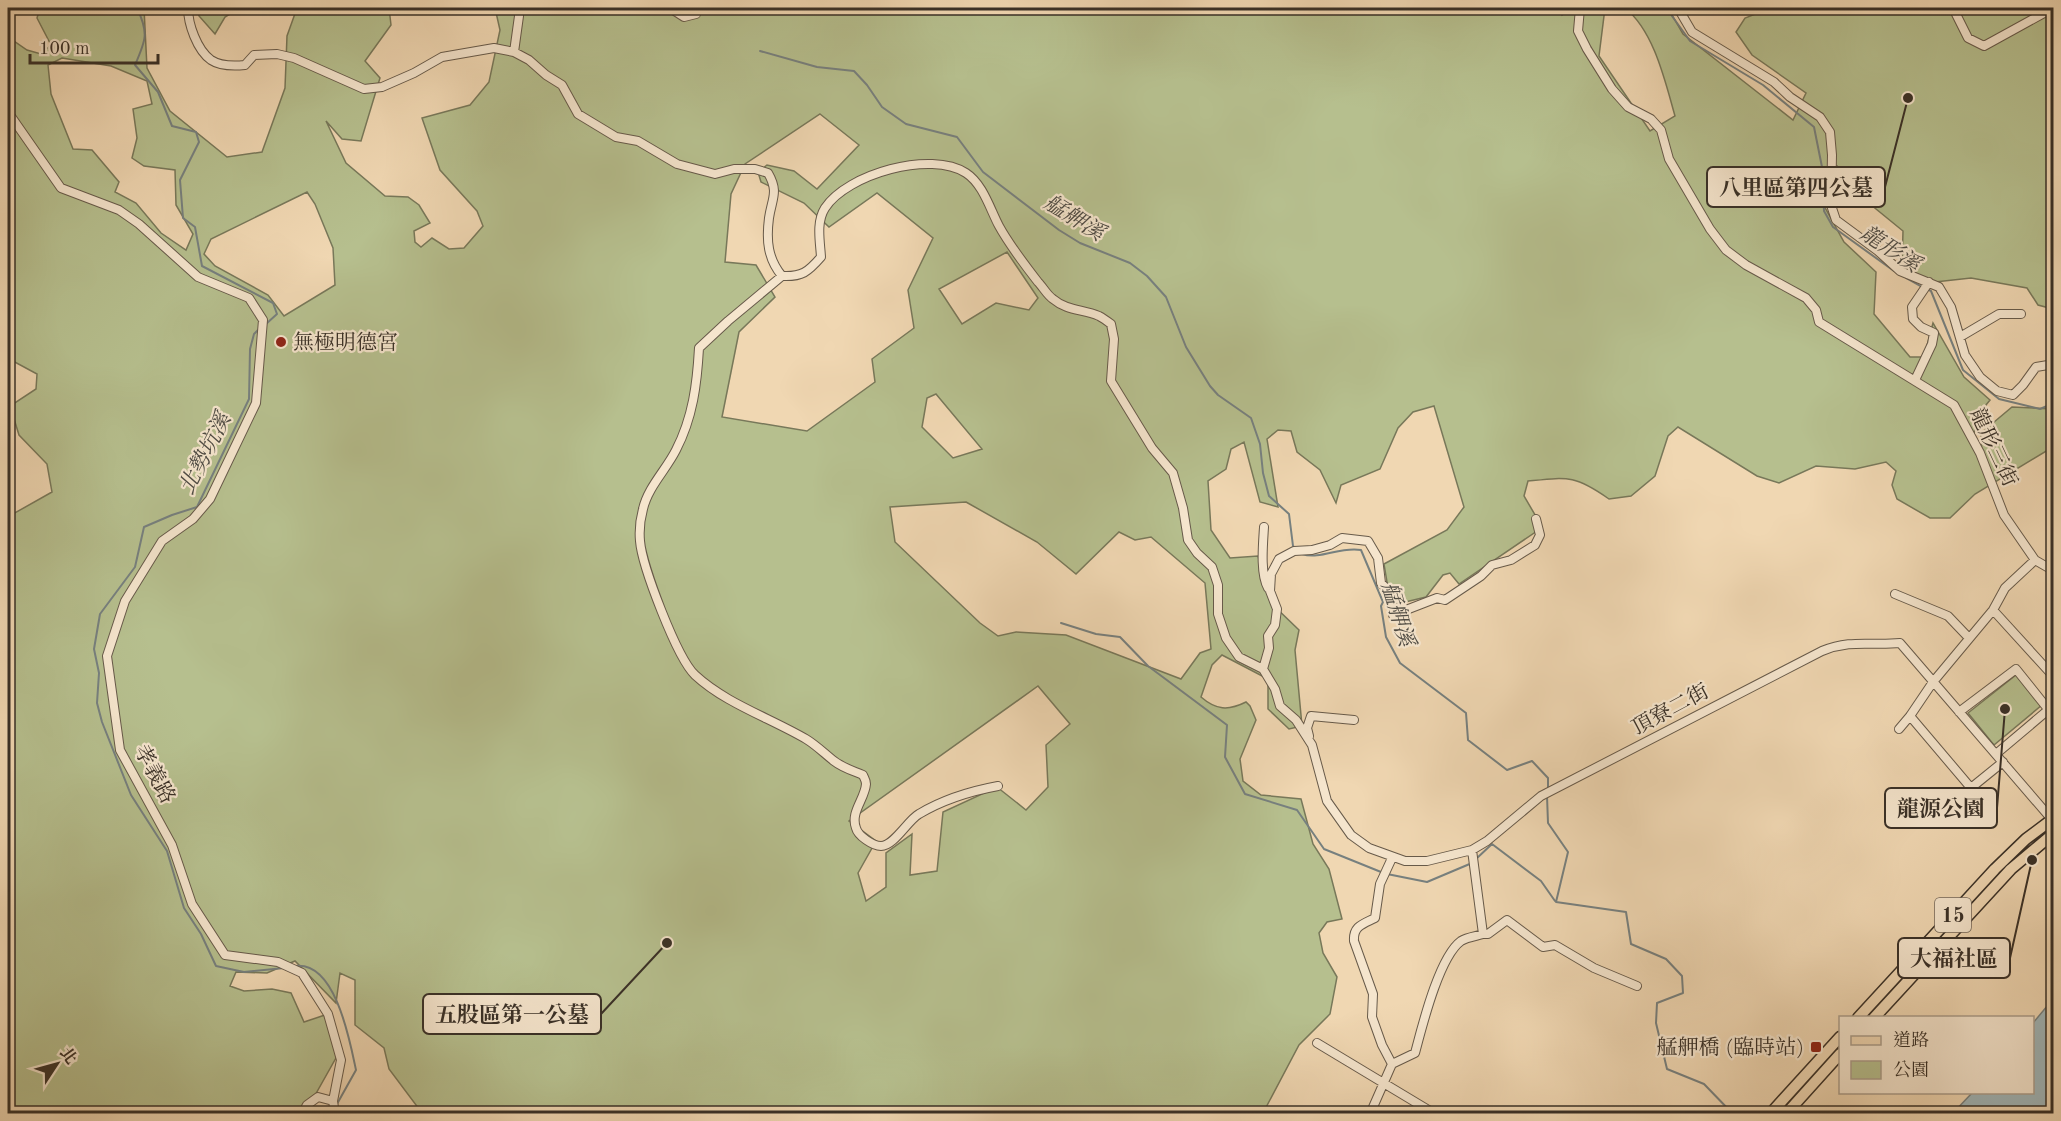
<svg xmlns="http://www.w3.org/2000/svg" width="2061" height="1121" viewBox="0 0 2061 1121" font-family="'Old Standard TT','Noto Serif TC',serif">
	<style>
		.green { fill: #b6bf8e; stroke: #78785a; stroke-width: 1.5; fill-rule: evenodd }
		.water { fill: #a0b6b9; stroke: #77807f; stroke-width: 1.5 }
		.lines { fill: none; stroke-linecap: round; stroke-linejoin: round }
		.stream { stroke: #77807f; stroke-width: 2 }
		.minor-casing { stroke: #675a4a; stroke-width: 10 }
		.major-casing { stroke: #393027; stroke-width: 13 }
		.minor { stroke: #f5e5cd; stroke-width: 8 }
		.major { stroke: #f0d7b2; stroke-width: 10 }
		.poi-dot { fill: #8f2418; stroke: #f5e5cd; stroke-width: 2 }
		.labels { text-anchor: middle; stroke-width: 4.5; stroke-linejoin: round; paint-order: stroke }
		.shield { fill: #f5e5cd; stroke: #716659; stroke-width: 1.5 }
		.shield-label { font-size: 20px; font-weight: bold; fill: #393027 }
		.poi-label { font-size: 21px; fill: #393027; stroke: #f5e5cd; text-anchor: start }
		.street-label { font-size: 21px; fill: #393027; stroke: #f5e5cd }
		.water-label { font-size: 22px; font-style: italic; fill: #4e4b44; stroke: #f5e5cd }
		.leader { fill: none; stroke: #393027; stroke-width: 2 }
		.callout-dot { fill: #393027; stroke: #f5e5cd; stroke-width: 2 }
		.callout { fill: #f5e5cd; stroke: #393027; stroke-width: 2 }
		.callout-label { font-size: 22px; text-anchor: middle; font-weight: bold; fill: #393027 }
	</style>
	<rect width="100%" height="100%" fill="#f0d7b2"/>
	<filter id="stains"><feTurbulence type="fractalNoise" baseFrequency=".00333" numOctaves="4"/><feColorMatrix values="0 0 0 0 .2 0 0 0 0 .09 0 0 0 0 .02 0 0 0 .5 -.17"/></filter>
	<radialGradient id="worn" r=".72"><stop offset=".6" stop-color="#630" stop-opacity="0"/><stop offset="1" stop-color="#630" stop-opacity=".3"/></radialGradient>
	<path class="green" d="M40,8H144L147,68L170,111L227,157L262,152L285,88L287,36L297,8H389L391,25L365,61L380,78L361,141L342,139L326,121L346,163L385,196L408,197L419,205L430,223L414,231L415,242L421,247L432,238L449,249L464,248L483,226L477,211L440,170L422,118L470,105L489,82L500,30L495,8H1560L1562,15L1573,8H1605L1599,56L1650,131L1675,116C1665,81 1654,31 1625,8H1668L1683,34L1793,120L1806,93L1752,55L1736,32L1745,18L1761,12L1758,8H2053L2054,168L2051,174L2054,180L2053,309L2038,305L2027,288L1971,278L1935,282L1902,267L1903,231L1854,191L1837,166L1819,172L1817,193L1844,242L1876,272L1874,314L1910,357H1924L1933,323L1964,377L1990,400L1977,416L1972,446L1982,459L1981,433L2012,407L2053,409V447L1975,494L1950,518H1930L1897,499L1892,485L1896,471L1886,462L1855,469L1816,466L1779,483L1757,476L1678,427L1668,436L1655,476L1631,496L1609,499C1575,475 1568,477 1528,481L1524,496L1541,525L1537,531L1459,584L1450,573L1443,575L1426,597L1397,604L1390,600L1384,564L1447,530L1464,507L1434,406L1413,412L1398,428L1380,469L1341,485L1336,503L1320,470L1297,452L1291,431L1278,430L1267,439L1278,507L1260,502L1244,442L1231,449L1226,469L1208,481L1211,530L1230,558L1258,556L1271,603L1299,630L1295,650L1302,726L1289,729L1268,709V679L1222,655L1212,665L1201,697C1216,710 1228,711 1246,702L1250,706L1256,720L1240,759L1243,781L1261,795L1301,799L1313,844L1329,869L1342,919L1327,922L1319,933L1323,953L1337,977L1330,1014L1299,1045L1263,1113H422L389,1069L384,1048L355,1025V980L340,973L336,1003L295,961L267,973L236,972L230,986L244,991L272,989L291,993L304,1022L325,1015L341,1049L305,1113H8V512L13,514L52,492L47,464L19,435L10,406L36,389L37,374L11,360L8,275V37L27,50L41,54L51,45L37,18ZM62,58L111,66L147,81L152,104L133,109L137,138L132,158L144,166L175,170L176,205L193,234L186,250L161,233L136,203L115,192L119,182L92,150L73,149L51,94L48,65ZM820,114L859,145L817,189L794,171L767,165L758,172L761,182L804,203L829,227L877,193L933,238L908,290L914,328L872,359L875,382L807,431L722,417L739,332L775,297L756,265L725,262L731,194L745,164ZM307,192L315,204L333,248L335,285L284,316L268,295L215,266L204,254L211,239ZM1007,252L1038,298L1029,310L996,303L962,324L939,289ZM936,394L982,449L953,458L922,427L927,398ZM966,502L1037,542L1076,574L1119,532L1135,540L1151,537L1205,583L1211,649L1200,653L1181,679L1066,635L1016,632L998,636L980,623L895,542L890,507ZM1038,686L1070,724L1046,745L1048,787L1026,810L997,787L943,812L937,871L910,875L912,834L886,853V887L866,901L858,873L876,841L849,821Z
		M197,8H240L225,17L215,34L199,16Z
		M2016,675L2042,705L1994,745L1968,713Z"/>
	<path class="water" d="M2053,999V1113H1953L1972,1093L2032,1092L2033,1023Z"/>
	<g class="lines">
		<path class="stream" d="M137,8C149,33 146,40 135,65L158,92L172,126L196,132L199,142L180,180L183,218L195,227L202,266L273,303L277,314L266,324
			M1668,8L1672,16L1690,41L1763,85L1814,127L1822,167L1824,211L1833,227L1894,271
			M760,51L817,67L854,71L867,85L882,107L906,124L957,137L983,172L1059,230L1080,243L1130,263L1147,276L1166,297L1186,347L1210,386L1218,395L1251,418L1260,444L1263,473L1269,496L1289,514L1293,546L1295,548
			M1906,278L1922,287
			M1927,289L1931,291L1963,370L1999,399L2040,409L2054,403
			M259,329L254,334L250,349L249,399L197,507L172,515L144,527L135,567L100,614L94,649L99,673L97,703L102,722L131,795L167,851L184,908L201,934L216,966L244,972L284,968
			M1302,554C1321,560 1340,546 1361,550L1383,602L1381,606L1386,637L1400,663L1466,713L1468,740L1507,770L1532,761L1548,778V790
			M1061,623L1096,634L1120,637L1148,666L1227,725L1225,757L1245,794L1297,810L1324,849L1381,872
			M1547,796L1548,823L1568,852L1556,902L1626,912L1631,944L1666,959L1682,976L1683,993L1657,1003L1656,1023L1667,1069L1704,1084L1733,1114
			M1476,859L1492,844L1541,881L1555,901
			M1387,874L1427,882L1472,863
			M296,966C336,962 350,1042 356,1070L337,1104"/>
		<g class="minor-casing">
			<path id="minor" d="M188,8C188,24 197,50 211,60C220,66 235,66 245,65L254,55L277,54L294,58L364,89L382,87L414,73L442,57L494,48L514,52L529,60L546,75L562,85L578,114L616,137L638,141L677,164L715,174L734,169H755L768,173C779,192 772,198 769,218C766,241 768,259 782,276C802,277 808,272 821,257C820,241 816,222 825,208C847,174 931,150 966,173C983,184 990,209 999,226C1010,246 1024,264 1038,282C1043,287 1047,295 1053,299C1067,311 1083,309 1099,316C1103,318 1107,321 1111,324L1114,339L1111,381L1152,448L1173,473L1183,508L1188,540L1197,553L1212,567L1218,585V614L1226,638L1239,657L1263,669L1275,689L1280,706L1296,720L1312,745L1327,801L1351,835L1369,848L1405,861H1427L1472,850L1487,841L1541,796L1822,651C1852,639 1870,646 1900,643L2054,822
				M670,8L684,17L696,14
				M1580,8L1578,31L1587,49L1612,89L1628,107L1651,119L1661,130L1669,159L1710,229L1726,250L1746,265L1806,298L1816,310L1819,322L1954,405L1980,453L2004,515L2035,560L2054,571
				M1678,8L1692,32L1774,82L1790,97L1820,117L1830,132L1832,155L1831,205L1836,220L1878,251L1900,271L1939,287L1951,307L1965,355L1980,377L1997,391L2013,395L2023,385L2036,367L2054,364
				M1953,8L1968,38L1984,46L2053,8
				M514,52L519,16L518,8
				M8,112L61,188L119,210L139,224L198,277L249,298L263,320L256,403L210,499L193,519L162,541L125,601L107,656L120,750L172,845L192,904L225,955L278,962L302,973L328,1014L341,1060L333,1101L335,1114
				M782,276L728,321L699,348C697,384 693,417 676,450C666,470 648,487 643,509C640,520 639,530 640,541C642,566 677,658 695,675C725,703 770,718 806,739C816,745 825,754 834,761C843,768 854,771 863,775C864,778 866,780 866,784C865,799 850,812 856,828C858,836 873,846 881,846C894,846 908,820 919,814C944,799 971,791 998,786
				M1960,337L1999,314H2021
				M1915,380L1932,344L1934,333L1921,327L1913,319L1912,307L1929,282
				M1264,527C1263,544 1260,574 1268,588
				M1895,594L1948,616L1969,638
				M1993,610L2054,677
				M1263,669L1269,648L1268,636L1275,625L1277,609L1270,591L1271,574L1279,559L1294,551L1312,550L1330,545L1342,538L1368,541L1378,558L1381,583L1390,592L1393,615L1437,598L1445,600L1481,576L1492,565L1511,560L1535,545L1540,535L1536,519
				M1959,712L2016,669L2048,709
				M1910,716L1971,788
				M1899,729L1910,716L1933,682L1993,610L2005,588L2035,560
				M1309,736L1307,728L1311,716L1354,720
				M1996,754L2054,705
				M1961,796L2003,762
				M1483,934H1488L1507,920L1543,947L1555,945L1594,968L1637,986
				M1317,1043L1435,1114
				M1392,1064L1382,1045L1372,1017L1373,994L1354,941C1353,926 1363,924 1375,918L1380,884L1392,858
				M302,1114L307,1105L318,1097L333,1101
				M1370,1114L1392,1064L1415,1053C1422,1027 1439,957 1461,941C1467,937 1477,936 1483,934L1472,850"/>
		</g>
		<g class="major-casing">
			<path id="major" d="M1858,1018L1995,869L2026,839L2054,818
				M1874,1018L2011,869L2054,833
				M1770,1114L1840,1037
				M1786,1114L1840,1054"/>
		</g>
		<use href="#minor" class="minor"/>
		<use href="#major" class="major"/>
	</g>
	<g class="poi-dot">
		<circle cx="281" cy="342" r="6"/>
		<rect x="1810" y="1041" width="12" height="12" rx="3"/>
	</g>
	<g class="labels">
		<rect class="shield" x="1935" y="898" width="36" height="34" rx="4.5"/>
		<g class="shield-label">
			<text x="1953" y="922">15</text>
		</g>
		<g class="poi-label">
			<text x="293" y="349">無極明德宮</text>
			<text x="1804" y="1054" text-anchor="end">艋舺橋 (臨時站)</text>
		</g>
		<g class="street-label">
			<text transform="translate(1994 447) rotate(65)" y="7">龍形三街</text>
			<text transform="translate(1670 709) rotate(-28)" y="7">頂寮二街</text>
			<text transform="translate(155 774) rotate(62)" y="7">孝義路</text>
		</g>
		<g class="water-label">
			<text transform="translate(1075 217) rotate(32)" y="8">艋舺溪</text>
			<text transform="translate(1891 248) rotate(33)" y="8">龍形溪</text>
			<text transform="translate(204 453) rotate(-63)" y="8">北勢坑溪</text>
			<text transform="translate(1399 614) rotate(73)" y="8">艋舺溪</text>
		</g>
	</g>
	<path class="leader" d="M1908 98L1885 187M2005 709L1997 808M2032 860L2010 958M667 943L601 1014"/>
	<g class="callout-dot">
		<circle cx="1908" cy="98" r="6"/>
		<circle cx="2005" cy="709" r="6"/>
		<circle cx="2032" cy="860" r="6"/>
		<circle cx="667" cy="943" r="6"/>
	</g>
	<g class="callout">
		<rect x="1707" y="167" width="178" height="40" rx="6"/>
		<rect x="1885" y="788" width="112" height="40" rx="6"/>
		<rect x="1898" y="938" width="112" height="40" rx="6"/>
		<rect x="423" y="994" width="178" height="40" rx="6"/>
	</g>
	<g class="callout-label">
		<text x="1796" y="195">八里區第四公墓</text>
		<text x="1941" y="816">龍源公園</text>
		<text x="1954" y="966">大福社區</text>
		<text x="512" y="1022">五股區第一公墓</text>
	</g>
	<rect width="2061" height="1121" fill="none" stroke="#f0d7b2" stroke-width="30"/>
	<rect x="9" y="9" width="2043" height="1103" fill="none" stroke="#393027" stroke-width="3"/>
	<rect x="15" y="15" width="2031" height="1091" fill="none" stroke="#393027" stroke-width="1.5"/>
	<rect x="1839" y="1016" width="195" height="78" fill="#f5e5cd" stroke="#aa9d8b" stroke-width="1.5"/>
	<rect x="1851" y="1036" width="30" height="9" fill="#f0d7b2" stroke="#aa9d8b" stroke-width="1.5"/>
	<text x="1893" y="1046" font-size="18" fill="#393027">道路</text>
	<rect x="1851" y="1061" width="30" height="18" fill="#b6bf8e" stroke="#aa9d8b" stroke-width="1.5"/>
	<text x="1893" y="1076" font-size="18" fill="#393027">公園</text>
	<g transform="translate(57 1064) rotate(54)" stroke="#f5e5cd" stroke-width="4.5" paint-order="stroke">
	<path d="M0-4.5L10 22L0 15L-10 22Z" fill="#393027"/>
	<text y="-9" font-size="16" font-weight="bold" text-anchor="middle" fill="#393027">北</text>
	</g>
	<path d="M30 54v9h128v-9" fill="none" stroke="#393027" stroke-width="3"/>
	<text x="39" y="54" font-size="18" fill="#393027" stroke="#f5e5cd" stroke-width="4.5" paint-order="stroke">100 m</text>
	<rect width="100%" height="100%" filter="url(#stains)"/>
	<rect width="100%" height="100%" fill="url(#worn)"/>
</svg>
